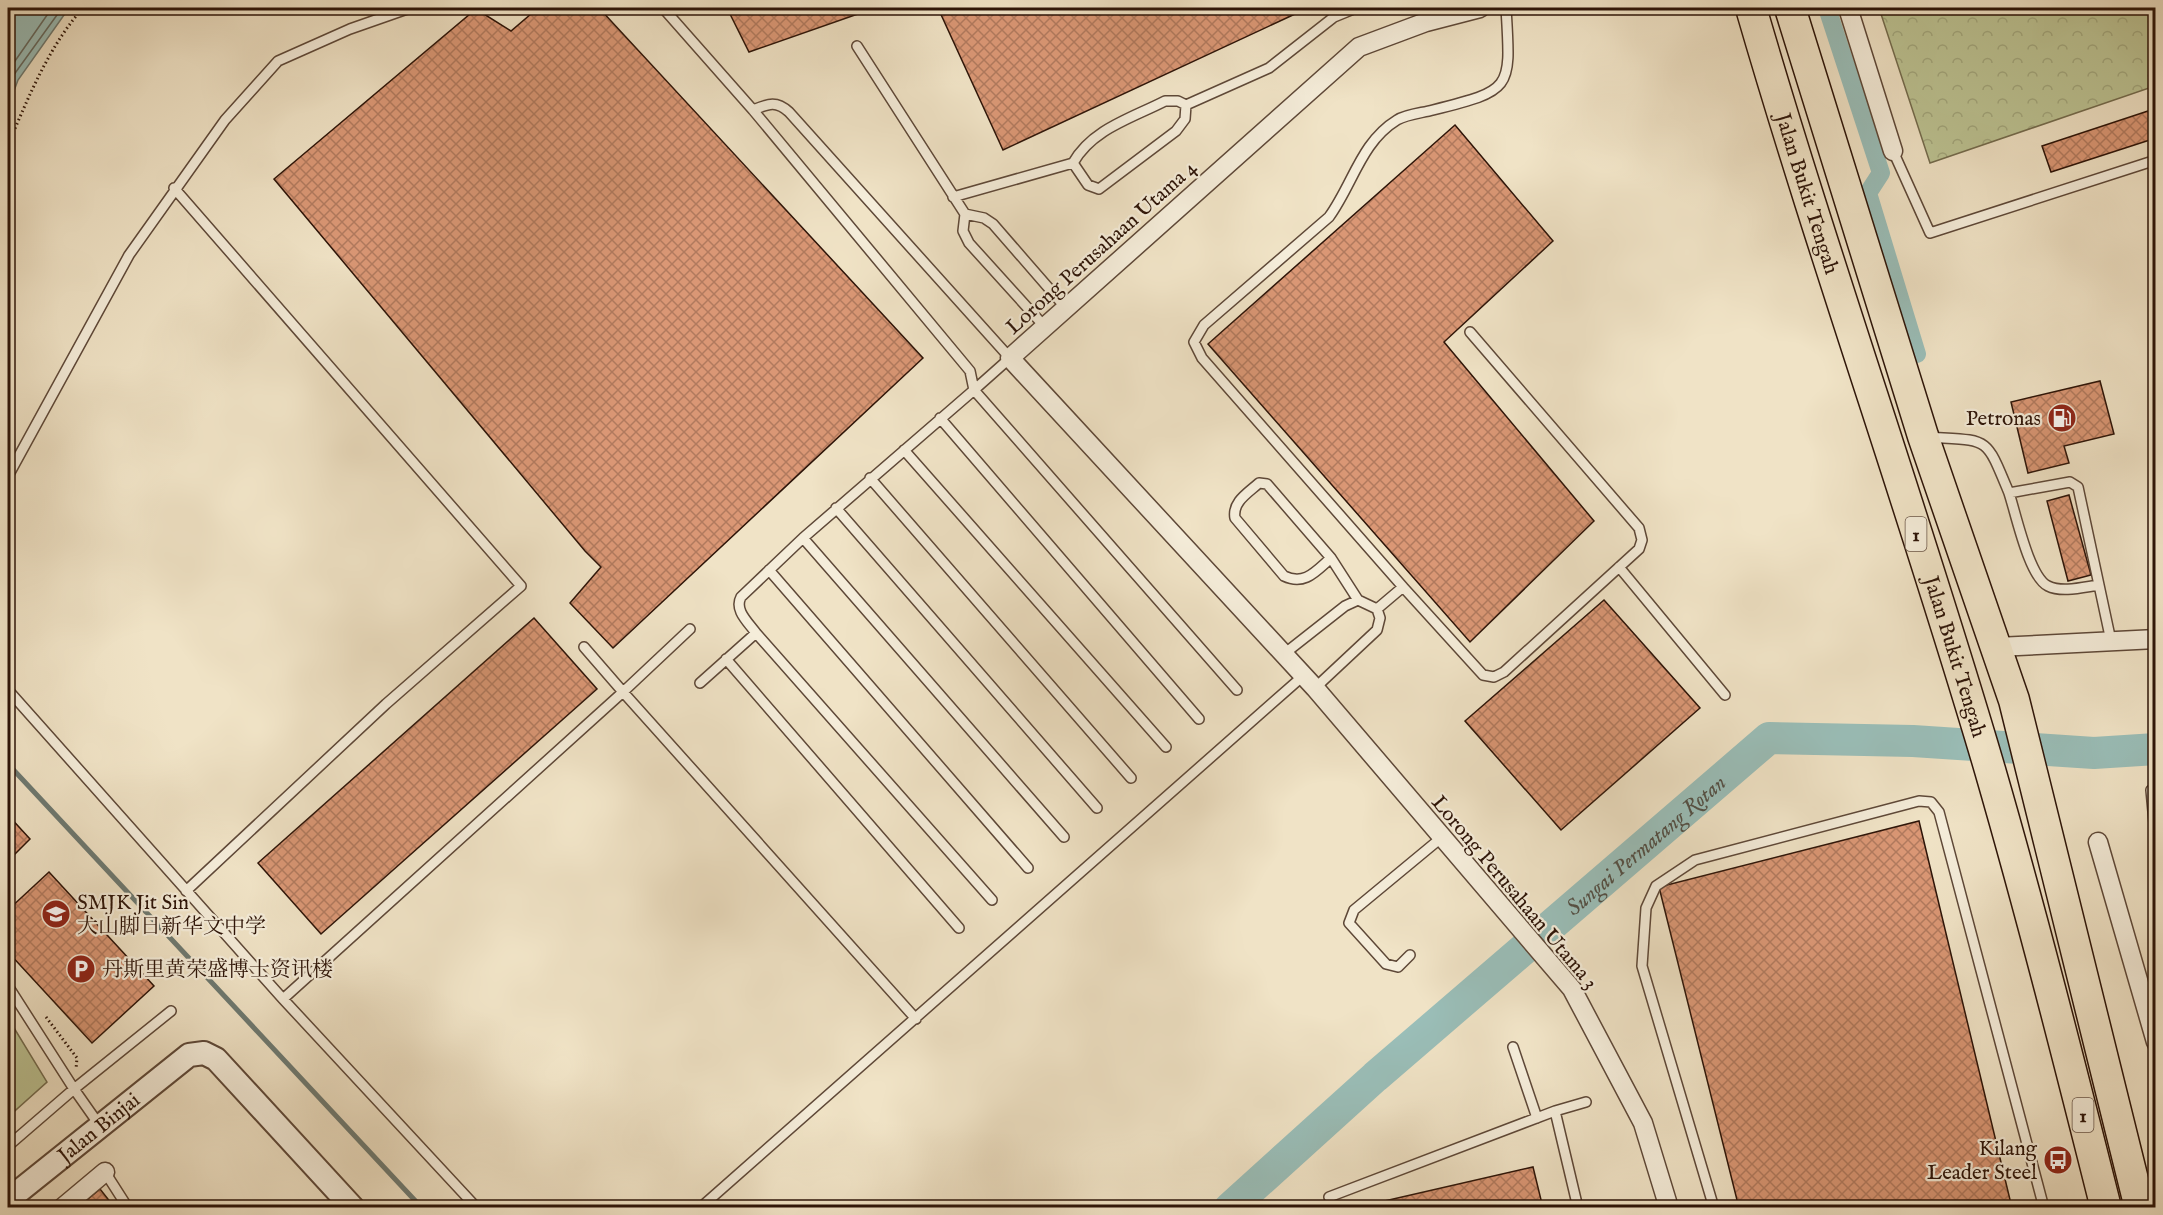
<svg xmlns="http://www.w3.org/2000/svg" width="2163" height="1215" viewBox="0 0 2163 1215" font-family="'IM FELL English','Noto Serif SC',serif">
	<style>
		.forest { fill: url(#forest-crowns); stroke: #746c4e; stroke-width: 1.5 }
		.pitch { fill: #bcc393; stroke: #746c4e; stroke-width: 1.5 }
		.water { fill: #9abeb8; stroke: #6e7a72; stroke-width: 1.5 }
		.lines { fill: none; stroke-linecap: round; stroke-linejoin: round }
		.shore { stroke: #646960; stroke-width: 1.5 }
		.stream { stroke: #6e7a72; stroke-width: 5 }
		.canal { stroke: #9abeb8; stroke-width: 18 }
		.river { stroke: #9abeb8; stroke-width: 32 }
		.building { fill: url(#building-cross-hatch); stroke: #2d1408; stroke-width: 1.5 }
		.service-casing { stroke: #5e4838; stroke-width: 12 }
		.minor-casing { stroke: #5e4838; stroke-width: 21 }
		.tertiary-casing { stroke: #5e4838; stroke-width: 26 }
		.trunk-casing { stroke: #2d1408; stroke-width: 33 }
		.path { stroke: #2d1408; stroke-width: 3; stroke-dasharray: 1.5 3; stroke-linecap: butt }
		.service { stroke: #f5edda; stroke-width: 9 }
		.minor { stroke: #f5edda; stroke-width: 18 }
		.tertiary { stroke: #f5edda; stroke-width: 22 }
		.trunk { stroke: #f0e3c6; stroke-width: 30 }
		.labels { text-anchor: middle; stroke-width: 4.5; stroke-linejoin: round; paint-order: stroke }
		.shield { fill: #f5edda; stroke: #695547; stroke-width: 1.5 }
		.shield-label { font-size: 20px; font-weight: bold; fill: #2d1408 }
		.street-label { font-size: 21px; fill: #2d1408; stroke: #f5edda }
		.poi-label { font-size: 21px; fill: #2d1408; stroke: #f5edda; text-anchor: end }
		.water-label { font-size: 22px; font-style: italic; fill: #535046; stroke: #f5edda }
	</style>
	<defs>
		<pattern id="forest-crowns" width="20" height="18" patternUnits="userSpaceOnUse" patternTransform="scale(1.5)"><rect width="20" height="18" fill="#bcc393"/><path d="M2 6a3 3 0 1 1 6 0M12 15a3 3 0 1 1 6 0" fill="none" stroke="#a2a77d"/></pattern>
		<pattern id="building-cross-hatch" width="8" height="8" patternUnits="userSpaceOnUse" patternTransform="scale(1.5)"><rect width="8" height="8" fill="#da9775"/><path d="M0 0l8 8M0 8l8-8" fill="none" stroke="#b17a5e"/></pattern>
	</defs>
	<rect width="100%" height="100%" fill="#f0e3c6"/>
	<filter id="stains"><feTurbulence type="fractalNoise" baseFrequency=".00333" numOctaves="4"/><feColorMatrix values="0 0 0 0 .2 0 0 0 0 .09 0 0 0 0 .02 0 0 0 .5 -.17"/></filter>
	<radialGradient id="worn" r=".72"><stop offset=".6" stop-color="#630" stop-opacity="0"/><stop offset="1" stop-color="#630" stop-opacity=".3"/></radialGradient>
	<path class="forest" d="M1879,8H2155V86L1930,163Z"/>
	<path class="pitch" d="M8,1018L47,1082L8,1117Z"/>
	<path class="water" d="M8,8H69L18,80L8,107Z"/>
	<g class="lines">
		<path class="shore" d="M8,71L52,8
			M8,90L13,76L62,8"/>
		<path class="stream" d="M8,764L422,1208"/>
		<path class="canal" d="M1827,8L1881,173L1868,193L1917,354"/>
		<path class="river" id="s1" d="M1230,1208L1375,1077L1769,738L1913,741L2094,753L2156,749"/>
	</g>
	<path class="building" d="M538,8H599L923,358L613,648L570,603L601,567L585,551L274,179L476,9L511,31Z
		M727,8H875L749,52Z
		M938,8H1308L1003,150Z
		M2148,111L2156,138L2051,172L2042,146Z
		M1455,125L1553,241L1444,342L1594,521L1470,642L1208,344Z
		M2100,381L2114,434L2064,446L2069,463L2028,473L2011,402Z
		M2069,495L2091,575L2068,581L2047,501Z
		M1604,600L1700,708L1561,830L1465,721Z
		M534,618L597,689L321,934L258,863Z
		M8,815L30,839L8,861Z
		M1919,821L2012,1208H1739L1659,887Z
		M49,872L154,986L92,1043L8,952V910Z
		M1533,1167L1543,1208H1354Z
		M100,1189L115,1208H77Z"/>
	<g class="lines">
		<g class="service-casing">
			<path id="service" d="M663,8L753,110L970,371L974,390L803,538L741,597C734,610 748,622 756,633L992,900
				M857,46L965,214L963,231L969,243L1045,327
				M1186,105L1269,68L1334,17L1356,8
				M753,110C768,104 776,100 789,112L1010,358L974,390L1237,690
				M1893,151L1930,233L2156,160
				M1073,163L1088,185L1099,189L1176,131L1185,119L1186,105
				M174,188L521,586L386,704L186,891
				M953,197L1073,163C1092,129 1132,118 1165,101H1178L1186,105
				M965,214L984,218L993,224L1066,308
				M940,418L1199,719
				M1928,437C1990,441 1985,435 2009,493L2070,482L2078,487L2111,641
				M904,450L1166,747
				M8,476L129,255L225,120L278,61L350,29L410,8
				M870,478L1131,778
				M2009,493C2016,514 2029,577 2048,586C2062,593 2084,587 2099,585
				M836,508L1097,808
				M803,538L1064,837
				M1619,567L1725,695
				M769,570L1028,868
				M1403,587L1202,358L1194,342L1204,325L1329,217C1353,184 1361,142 1397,120C1407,114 1422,113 1433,110C1513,90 1511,90 1506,8
				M1377,609L1403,587L1483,675L1494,677L1504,672L1639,549L1642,540L1639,528L1470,332
				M584,647L623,692L690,629
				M1284,654L1345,606L1358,600
				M726,659L959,928
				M700,683L756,633
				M1315,688L1377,630L1380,618L1377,609L1358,600L1331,558L1267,484L1259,483C1248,493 1232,502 1235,518L1284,576C1305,586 1316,571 1331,558
				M8,690L283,999L477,1208
				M2151,790L2156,844
				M1410,955L1398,967L1386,964L1349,923L1354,910L1441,838
				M8,986L74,1089L171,1011
				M283,999L623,692L916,1019
				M1513,1047L1537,1118
				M8,1146L74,1089L100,1126
				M105,1172L128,1208
				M1329,1197L1555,1111
				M700,1208L1303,676
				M1578,1208L1555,1111L1586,1102
				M1714,1208L1642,966L1646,908L1656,886L1695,860L1919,801L1931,802L1939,812L2044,1208"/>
		</g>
		<g class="minor-casing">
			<path id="minor" d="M1480,8L1426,22L1359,47L1010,358L1315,688L1572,989L1643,1123L1669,1208
				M1848,8L1893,151
				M1997,647L2156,639
				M2098,842L2156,1042
				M62,1208L105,1172"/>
		</g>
		<g class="tertiary-casing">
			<g id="tertiary">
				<path id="s2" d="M8,1200L189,1055L204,1053L216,1059L353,1208"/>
			</g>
		</g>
		<g class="trunk-casing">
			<g id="trunk">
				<path id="s3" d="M1751,8C1825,263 1915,514 1990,770C2032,915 2069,1061 2106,1208"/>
				<path d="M1790,8L1923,436L2014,700L2140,1208"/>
			</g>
		</g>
		<path class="path" d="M8,145C28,98 49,46 83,8
			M8,967L13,974
			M46,1017L77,1058L76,1069"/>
		<use href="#service" class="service"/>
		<use href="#minor" class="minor"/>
		<use href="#tertiary" class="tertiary"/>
		<use href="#trunk" class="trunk"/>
	</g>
	<defs>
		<g id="fuel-disc" transform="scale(1.5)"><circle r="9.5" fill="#8f2418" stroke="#f5edda"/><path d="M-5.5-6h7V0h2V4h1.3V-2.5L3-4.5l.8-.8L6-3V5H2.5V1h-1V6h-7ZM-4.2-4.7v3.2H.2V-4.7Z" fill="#fff"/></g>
		<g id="school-disc" transform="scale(1.5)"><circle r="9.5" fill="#8f2418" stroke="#f5edda"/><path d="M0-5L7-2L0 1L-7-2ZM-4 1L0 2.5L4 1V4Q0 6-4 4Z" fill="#fff"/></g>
		<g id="parking-disc" transform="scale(1.5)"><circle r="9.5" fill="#8f2418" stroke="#f5edda"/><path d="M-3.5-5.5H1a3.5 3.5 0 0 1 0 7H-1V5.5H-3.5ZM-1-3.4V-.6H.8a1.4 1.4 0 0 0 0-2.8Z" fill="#fff"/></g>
		<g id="bus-disc" transform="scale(1.5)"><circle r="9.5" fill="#8f2418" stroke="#f5edda"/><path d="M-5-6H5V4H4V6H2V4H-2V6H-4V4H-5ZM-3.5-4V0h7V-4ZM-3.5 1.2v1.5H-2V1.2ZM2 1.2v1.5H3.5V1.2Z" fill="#fff"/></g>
	</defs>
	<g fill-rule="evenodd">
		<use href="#fuel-disc" x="2062" y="418"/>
		<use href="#school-disc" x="56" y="914"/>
		<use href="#parking-disc" x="81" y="969"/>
		<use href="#bus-disc" x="2058" y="1160"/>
	</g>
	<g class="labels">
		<g class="shield">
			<rect x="1905.5" y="517" width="21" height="34" rx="4.5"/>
			<rect x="2072.5" y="1098" width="21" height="34" rx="4.5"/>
		</g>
		<g class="shield-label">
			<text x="1916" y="541">1</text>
			<text x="2083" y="1122">1</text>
		</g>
		<g class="street-label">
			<text dy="7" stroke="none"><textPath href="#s3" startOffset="194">Jalan Bukit Tengah</textPath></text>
			<text transform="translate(1101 247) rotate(-42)" y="7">Lorong Perusahaan Utama 4</text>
			<text dy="7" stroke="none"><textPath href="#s3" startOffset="680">Jalan Bukit Tengah</textPath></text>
			<text transform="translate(1515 892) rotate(50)" y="7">Lorong Perusahaan Utama 3</text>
			<text dy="7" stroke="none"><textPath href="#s2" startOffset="116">Jalan Binjai</textPath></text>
		</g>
		<g class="poi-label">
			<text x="2041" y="425">Petronas</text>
			<text x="77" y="909" text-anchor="start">SMJK Jit Sin<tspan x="77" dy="24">大山脚日新华文中学</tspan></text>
			<text x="102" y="976" text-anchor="start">丹斯里黄荣盛博士资讯楼</text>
			<text x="2037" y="1155">Kilang<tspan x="2037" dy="24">Leader Steel</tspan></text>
		</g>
		<g class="water-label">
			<text dy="8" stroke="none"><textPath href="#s1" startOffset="552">Sungai Permatang Rotan</textPath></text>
		</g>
	</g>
	<rect width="2163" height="1215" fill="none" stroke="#f0e3c6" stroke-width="30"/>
	<rect x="9" y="9" width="2145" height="1197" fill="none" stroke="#2d1408" stroke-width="3"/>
	<rect x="15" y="15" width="2133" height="1185" fill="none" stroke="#2d1408" stroke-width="1.5"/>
	<rect width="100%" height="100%" filter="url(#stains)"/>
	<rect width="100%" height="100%" fill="url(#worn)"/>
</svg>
